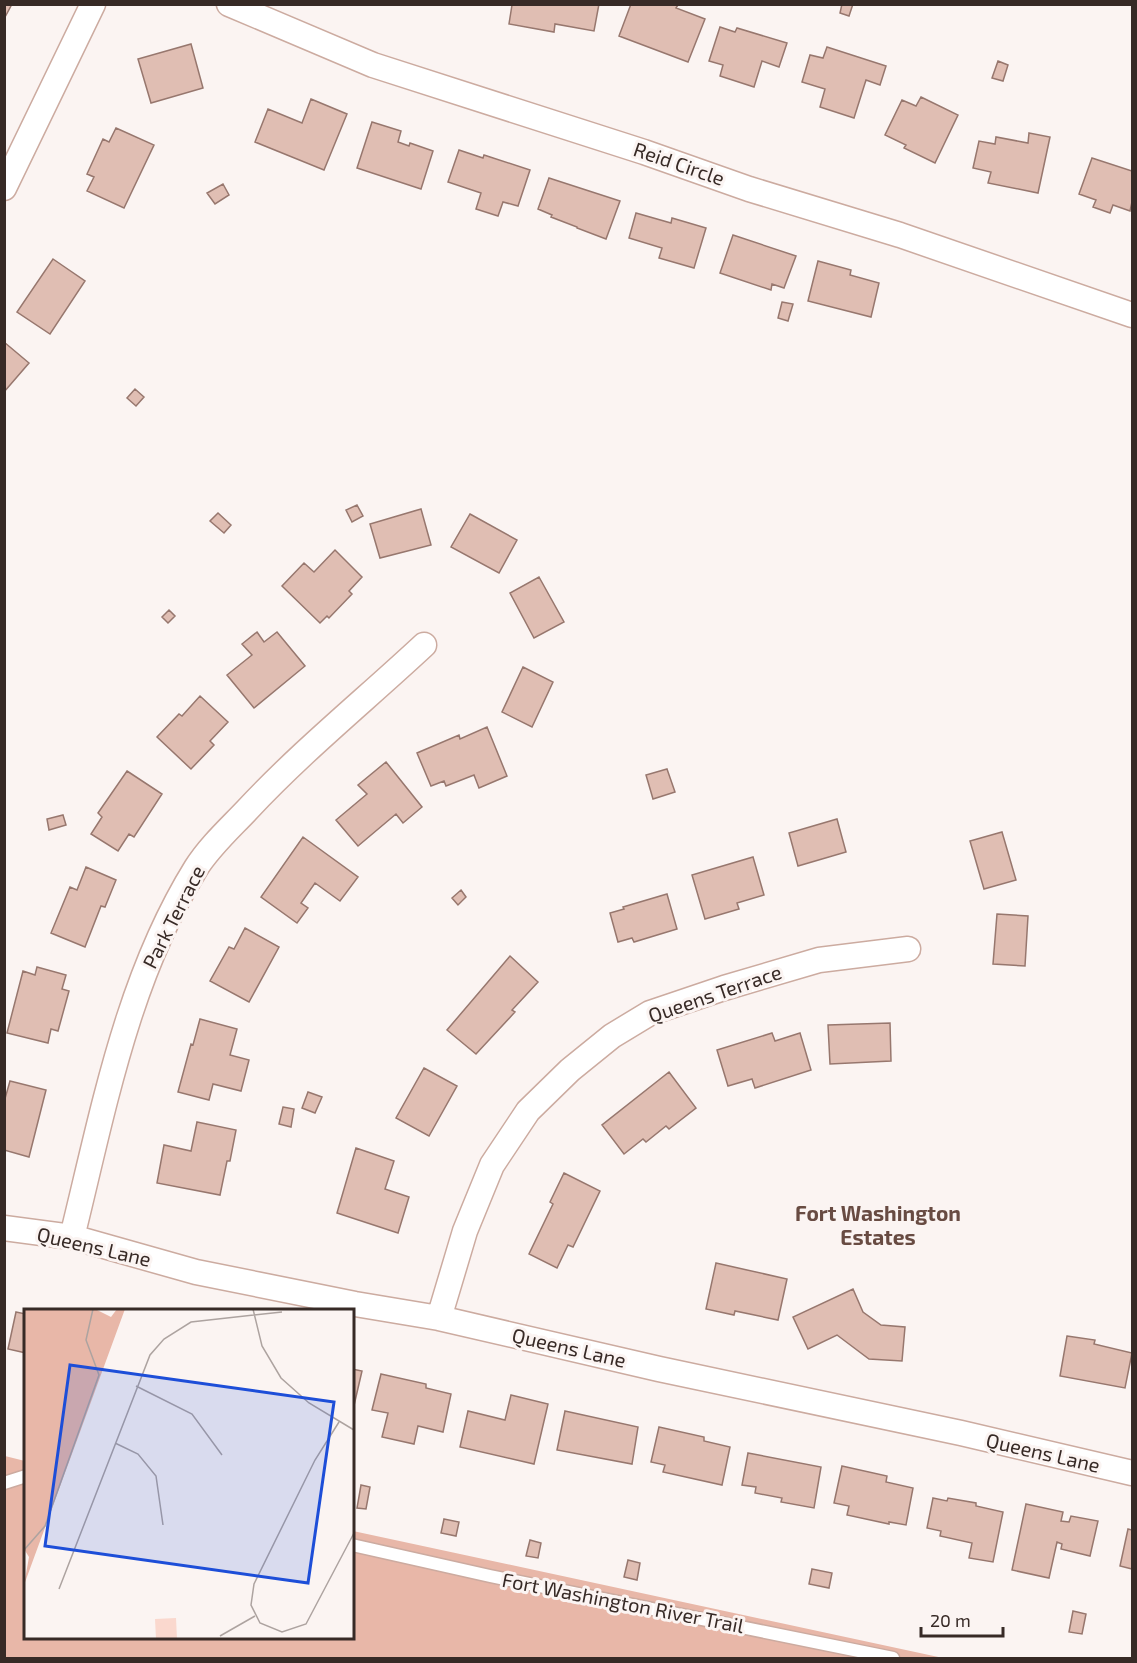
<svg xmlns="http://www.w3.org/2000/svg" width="1137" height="1663" viewBox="0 0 1137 1663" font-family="'Exo 2',sans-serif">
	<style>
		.forest { fill: #e8b7a8 }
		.building { fill: #e0beb3; stroke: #97776e; stroke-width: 1.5 }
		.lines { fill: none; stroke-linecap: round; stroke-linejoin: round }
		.lane-casing { stroke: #ccaba0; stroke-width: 15 }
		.street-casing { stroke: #ccaba0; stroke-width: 27 }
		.lane { stroke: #fff; stroke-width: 12 }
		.street { stroke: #fff; stroke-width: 24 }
		.labels { text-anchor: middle; stroke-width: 6; stroke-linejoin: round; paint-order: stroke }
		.street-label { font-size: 20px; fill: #372a26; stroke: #fbf4f2 }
		.neighbourhood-label { font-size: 21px; font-weight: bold; fill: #684b42; stroke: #fbf4f2 }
		.inset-road { fill: none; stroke: #ada3a0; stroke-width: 1.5 }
		.view { fill: #1d4ed8; fill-opacity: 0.15; stroke: #1d4ed8; stroke-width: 3 }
		.inset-edge { fill: none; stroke: #372a26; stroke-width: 3 }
	</style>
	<rect width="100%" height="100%" fill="#fbf4f2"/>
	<path class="forest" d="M5,1456L25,1461L26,1638H352L353,1531L943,1658H5Z"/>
	<path class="building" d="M4,4H12L4,19Z
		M510,4H599L594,31L555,24L554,32L509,24L512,5Z
		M631,4H675L678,5L676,8L705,19L688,62L619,36Z
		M842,4H853L849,16L840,13Z
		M720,27L735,32L737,28L787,43L779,67L762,61L754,87L720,76L723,65L709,61Z
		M191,44L203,88L151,103L138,59Z
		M827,47L886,66L880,85L866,80L854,118L820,107L825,89L802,82L810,55L823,58Z
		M998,61L1008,65L1003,81L992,78Z
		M921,97L958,115L935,163L904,148L906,145L885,135L902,100L916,106Z
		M311,99L347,114L324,170L255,142L268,109L302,123Z
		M372,122L401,131L398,142L409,146L410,143L433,151L421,189L357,168Z
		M116,128L154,145L124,208L87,191L94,177L87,174L103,139L109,142Z
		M1029,133L1050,137L1038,193L988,183L991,172L973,168L979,141L995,144L996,137L1028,143Z
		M459,150L483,158L484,155L530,170L518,206L503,202L498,216L476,209L481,193L448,182Z
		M1092,158L1132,171V202L1130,211L1113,205L1110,213L1093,207L1096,200L1079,194Z
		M549,178L620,201L606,239L577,228V227L551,217L552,215L538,209Z
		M223,184L229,195L215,204L207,193Z
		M636,213L671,223L672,218L706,228L694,268L659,258L662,248L629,238Z
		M733,235L796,256L784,288L772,284L771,290L720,273Z
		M53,259L85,281L50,334L17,312Z
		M818,261L851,270L850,275L879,283L871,317L808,301Z
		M782,302L793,304L788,321L778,318Z
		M4,342L29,363L4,392Z
		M135,389L144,397L136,406L127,398Z
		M357,505L363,516L352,522L346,510Z
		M421,509L431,545L380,558L370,524Z
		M218,513L231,525L224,533L210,521Z
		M470,514L517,540L499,573L451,547Z
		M335,550L362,577L349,591L352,594L329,618L327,616L320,623L282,586L304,563L314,572Z
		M539,577L564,622L534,638L510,593Z
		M169,610L175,616L168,623L162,617Z
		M257,632L264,642L277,632L305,666L254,708L227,675L252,655L242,644Z
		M523,667L553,682L532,727L502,712Z
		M200,696L228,722L210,741L214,745L191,769L157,737L179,714L182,716Z
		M487,727L507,776L479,788L474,775L446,786L444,781L431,786L417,753L459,735L460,739Z
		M386,762L422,807L403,823L396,814L358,846L336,820L367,794L358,785Z
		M667,769L675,792L653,799L646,775Z
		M127,771L162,794L134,837L129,834L118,851L91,834L102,817L98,813Z
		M63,815L66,825L49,830L47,819Z
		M837,819L846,852L798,866L789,833Z
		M1002,832L1016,880L984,889L970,841Z
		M303,837L358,877L340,901L315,883L301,903L308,908L297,923L261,897Z
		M753,857L764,895L737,903L739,909L705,919L692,875Z
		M86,867L116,880L105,907L101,906L85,947L51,933L70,887L77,890Z
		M461,890L466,897L458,905L452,898Z
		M667,894L677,929L634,942L632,938L618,942L610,913L624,909L623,907Z
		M997,914L1028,916L1025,966L993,964Z
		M245,928L279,947L249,1002L210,981L229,947L234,949Z
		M510,956L538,982L512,1010L515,1012L476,1054L447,1030Z
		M37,967L66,975L62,989L69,991L58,1031L51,1029L48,1043L7,1033L23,971L35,975Z
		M200,1019L237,1029L230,1055L249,1060L241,1091L213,1084L209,1100L178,1092L191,1044L193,1045Z
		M890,1023L891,1061L830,1064L828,1025Z
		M772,1033L775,1041L800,1033L811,1070L755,1088L752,1079L728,1086L717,1050Z
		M424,1068L457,1086L429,1136L396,1118Z
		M669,1072L696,1108L669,1129L666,1126L646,1142L643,1139L624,1154L602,1125Z
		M10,1081L46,1090L29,1157L4,1150V1102Z
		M308,1092L322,1097L315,1113L302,1108Z
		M283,1107L294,1109L291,1127L279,1124Z
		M197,1122L236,1130L230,1161H227L220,1195L157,1183L164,1145L191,1151Z
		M356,1148L394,1161L385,1189L409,1197L398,1233L337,1213Z
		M564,1173L600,1191L573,1247L568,1245L557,1268L529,1254L553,1204L550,1202Z
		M716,1263L787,1279L778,1320L735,1311L734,1315L706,1309Z
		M853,1289L863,1312L881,1325L905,1327L902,1361L869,1359L837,1335L808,1349L793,1317Z
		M16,1312L26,1314V1353L8,1349Z
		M1067,1336L1095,1340L1094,1344L1132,1353L1125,1388L1060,1376Z
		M352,1369L362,1371L352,1414Z
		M381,1374L426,1384V1388L451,1394L443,1432L418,1426L414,1444L382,1437L388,1413L372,1410Z
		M511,1395L548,1404L534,1464L460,1447L468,1411L505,1420Z
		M565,1411L638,1427L632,1464L557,1450Z
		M659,1427L704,1437V1441L730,1447L722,1485L663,1472L665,1465L651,1462Z
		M748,1453L821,1467L814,1508L781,1502L782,1498L755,1493L756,1487L742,1485Z
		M842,1466L887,1476L886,1482L913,1488L906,1525L889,1522V1524L847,1515L849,1506L834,1503Z
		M361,1485L370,1487L366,1509L357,1508Z
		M933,1498L947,1501L948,1498L976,1503V1506L1003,1512L993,1562L969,1558L972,1543L940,1536L941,1531L927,1528Z
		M1026,1504L1063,1512L1061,1521L1069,1522L1071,1516L1098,1521L1090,1556L1061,1549L1062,1544L1057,1542L1049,1578L1012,1570Z
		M444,1519L459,1522L456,1536L441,1533Z
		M1128,1529L1132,1530V1569L1120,1566Z
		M530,1540L541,1543L538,1558L526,1556Z
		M628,1560L640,1563L637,1580L624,1577Z
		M812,1569L832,1573L829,1588L809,1584Z
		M1073,1611L1086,1614L1082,1634L1069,1632Z"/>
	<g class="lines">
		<g class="lane-casing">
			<path id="lane" d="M4,1483L26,1476
				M352,1545L490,1576L893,1658"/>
		</g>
		<g class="street-casing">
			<path id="street" d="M229,4L373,65L644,152L749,189L900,235L1132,315
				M4,188L93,4
				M4,1228L72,1237L196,1272L355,1304L439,1318L659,1369L961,1433L1132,1473
				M72,1237C103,1112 127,979 196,868C210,846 230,828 247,810C302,751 365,700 424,645
				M439,1318L465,1231L492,1165L528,1111L570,1070L612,1036L650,1013L724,988L819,960L908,949"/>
		</g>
		<use href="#lane" class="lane"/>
		<use href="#street" class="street"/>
	</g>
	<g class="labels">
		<g class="street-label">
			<text transform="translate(679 164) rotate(19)" y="7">Reid Circle</text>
			<text transform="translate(174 917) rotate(-63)" y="7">Park Terrace</text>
			<text transform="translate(715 994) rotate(-19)" y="7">Queens Terrace</text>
			<text transform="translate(94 1247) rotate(13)" y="7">Queens Lane</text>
			<text transform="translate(569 1348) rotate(13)" y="7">Queens Lane</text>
			<text transform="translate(1043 1453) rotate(13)" y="7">Queens Lane</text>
			<text transform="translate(623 1603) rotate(11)" y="7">Fort Washington River Trail</text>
		</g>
		<g class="neighbourhood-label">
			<text x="878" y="1221">Fort Washington<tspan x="878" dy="24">Estates</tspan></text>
		</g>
	</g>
	<g transform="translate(24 1309)">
		<rect width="330" height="330" fill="#fbf4f2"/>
		<path d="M152,309L153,330H132L131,310Z" fill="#fad8ce"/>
		<path d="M0,0H71L87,8L93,0H101L0,276L5,248L0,240Z" fill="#e8b7a8"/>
		<path class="inset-road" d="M229,0L238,37L257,69L285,94L330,121M112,77L168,105L198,146M315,113L291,151L230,275L227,296L236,314L258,323L282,315L330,224M91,134L114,145L132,167L139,216M0,241L21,217L75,66L62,31L69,0M35,280L126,46L140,30L167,13L258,3M196,327L231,307"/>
		<path class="view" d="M46,56L310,93L284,274L21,237Z"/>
		<rect width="330" height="330" class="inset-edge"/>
	</g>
	<rect width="1137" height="1663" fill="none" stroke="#372a26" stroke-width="12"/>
	<path d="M921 1627v9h82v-9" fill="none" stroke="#372a26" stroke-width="3"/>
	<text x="930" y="1627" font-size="18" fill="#372a26" stroke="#fbf4f2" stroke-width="4.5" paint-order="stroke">20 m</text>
</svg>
